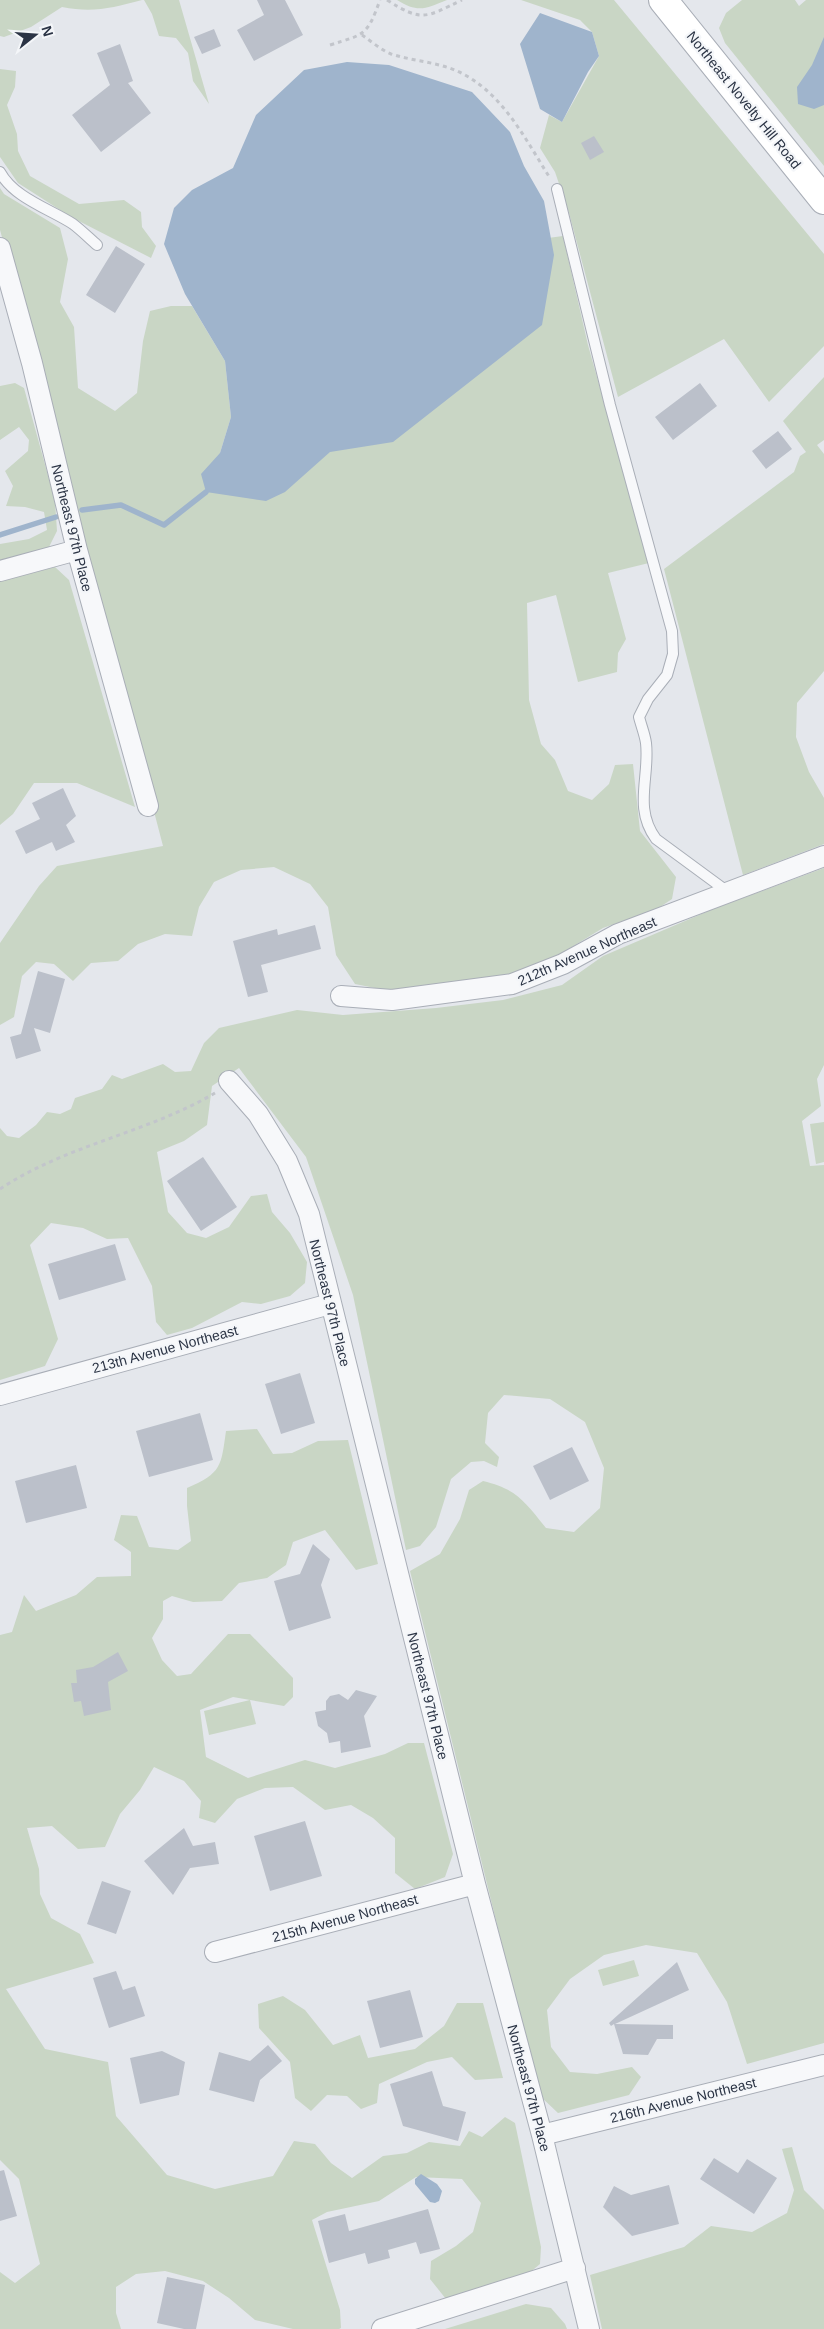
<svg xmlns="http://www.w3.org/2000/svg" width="824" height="2329" viewBox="0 0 824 2329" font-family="Arial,sans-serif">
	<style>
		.green { fill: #c9d6c5 }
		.water { fill: #9fb4cc }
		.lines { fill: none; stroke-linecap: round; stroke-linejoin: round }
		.stream { stroke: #9fb4cc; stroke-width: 5.5 }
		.building { fill: #bbc0ca }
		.lane-casing { stroke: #a9aeb7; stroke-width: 12 }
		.street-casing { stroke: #a9aeb7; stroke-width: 22 }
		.secondary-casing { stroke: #a9aeb7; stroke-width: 30 }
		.path { stroke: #c2c5cb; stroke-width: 3; stroke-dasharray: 4 4; stroke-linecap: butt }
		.lane { stroke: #f7f8fa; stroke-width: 10 }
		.street { stroke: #f7f8fa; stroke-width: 20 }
		.secondary { stroke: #fff; stroke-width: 28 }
		.labels { text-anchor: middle; stroke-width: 4.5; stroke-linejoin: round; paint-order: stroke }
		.street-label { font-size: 14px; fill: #2b3445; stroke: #f4f6f9 }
	</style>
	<rect width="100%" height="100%" fill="#e4e7ec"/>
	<path class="green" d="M0,0H142C112,8 93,13 62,7L31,27L4,37L0,36Z
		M144,0H179L209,104L193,81L188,53L176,38L159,36L152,14Z
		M397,0H447C425,9 418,13 397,0Z
		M521,0H614L824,254V346L769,402L724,339L618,397L569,213L555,172L540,148L549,115L562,122L599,56L592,32L580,20Z
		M742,0H795L799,6L806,0H824V166L725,43L719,28L726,13Z
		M0,69L16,71L15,87L7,105L17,134L18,151L30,176L79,204L124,200L141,212L142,227L156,246L151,258L71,217L18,183L0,157Z
		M0,188L4,194L60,228L68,259L60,302L74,327L78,388L115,411L137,393L143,341L150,311L171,306H192L225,361L231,417L220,453L548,238L563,236L588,345L649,563L608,573L626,639L618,653L617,672L578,682L556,595L527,603L529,700L541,744L555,760L568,791L592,800L609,784L615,765L633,764L640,831L676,877L672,899L657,909L603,928L557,956L512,976L390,991L355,984L336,955L328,907L310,884L274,867L241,870L214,882L199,907L192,936L165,934L138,944L118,961L91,963L73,981L54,964L36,962L22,976L14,1017L0,1025V943L39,886L57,866L163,846L37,363L0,230Z
		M824,377V440L817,445L824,454V671L797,703L796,737L809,772L824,798V844L743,875L664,569L794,472L800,456L806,452L783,421Z
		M15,383L24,388L55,501L57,531L47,551L0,564V544L29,539L47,530L44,512L25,507L6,506L13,486L5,471L28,451L29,440L19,427L0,440V386Z
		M55,567L69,580L135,807L77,783H34L13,814L0,825V581Z
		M824,868V1065L817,1079L821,1106L802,1121L810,1166L824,1165V2043L747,2064L727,2002L697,1953L646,1945L604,1955L570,1979L547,2010L551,2047L570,2072L597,2074L632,2067L641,2077L629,2095L558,2113L539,2095L410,1571L440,1554L460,1519L469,1490L483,1481C517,1489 525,1502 546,1528L574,1532L600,1508L604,1468L585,1422L550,1399L504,1395L488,1413L485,1443L499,1457L497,1467L484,1461L471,1462L451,1479L436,1527L420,1546L406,1550L353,1295L306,1157L239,1068L212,1086L207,1125L184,1141L157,1152L168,1212L187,1233L206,1238L229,1227L251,1196L267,1194L272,1212L290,1233L307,1262L305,1283L290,1296L261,1304L242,1302L192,1328L167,1335L156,1322L152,1286L128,1238L107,1239L83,1228L51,1223L30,1245L58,1339L45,1366L0,1380V1128L7,1136L19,1138L36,1125L47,1112L60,1114L71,1109L75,1098L102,1089L112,1075L122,1079L163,1064L175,1072L191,1071L204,1043L219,1028L297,1010L343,1015L436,1008L503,1000L562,985L603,956L713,909Z
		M824,1122V1162L816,1164L810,1124Z
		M257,1429L273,1454L292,1453L318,1441L348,1440L378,1564L356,1570L325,1530L293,1542L286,1565L267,1578L239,1583L222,1601L193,1602L172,1596L163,1601V1619L152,1638L162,1660L177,1676L191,1674L228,1634H250L293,1678V1697L284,1706L233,1697L200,1710L206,1757L248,1778L305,1760L335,1768L385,1754L408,1743H424L453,1854L445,1877L415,1889L395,1873V1838L373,1818L351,1805L325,1810L293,1787L265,1788L237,1799L215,1823L199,1818L201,1801L184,1781L154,1767L140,1790L120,1814L105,1847L78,1849L52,1826L27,1828L39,1869L40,1894L51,1918L80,1934L94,1963L6,1989L45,2049L108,2062L116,2116L167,2175L215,2189L273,2176L294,2141L315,2144L331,2163L352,2178L383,2156L407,2153L429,2142L460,2146L469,2131L482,2137L505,2117L515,2123L541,2247L540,2264L528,2274L446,2299L430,2279L431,2261L456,2246L473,2232L481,2203L462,2179L416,2177L379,2201L327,2212L312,2220L340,2310L341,2328L339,2329H293L255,2320L229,2298L203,2281L165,2271L136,2274L116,2287V2313L121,2329H0V2272L15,2283L40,2264L19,2179L0,2160V1635L12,1632L24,1595L36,1611L76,1595L97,1577L131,1576V1552L114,1540L121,1515L137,1516L149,1547L178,1550L191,1541L187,1506V1488C222,1473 221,1466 226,1431Z
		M250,1700L256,1724L209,1735L204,1711Z
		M634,1960L639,1976L603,1986L598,1970Z
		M283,1996L305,2010L333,2045L360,2035L368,2058L415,2049L444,2026L457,2003H483L503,2078L475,2080L452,2057L427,2062L379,2084L377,2103L361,2109L347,2096L327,2095L311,2111L295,2098L290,2062L259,2028L258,2004Z
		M792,2147L804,2190L824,2210V2329H602L590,2275L684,2247L711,2226L752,2232L787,2213L794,2190L782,2149Z
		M526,2304L551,2308L565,2324L567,2329H445Z"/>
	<path class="water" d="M540,13L592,32L599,56L588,72L562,122L540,109L520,44Z
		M824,37V105L814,109L798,104L797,87L812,65Z
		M347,62L389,65L472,92L510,132L524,166L544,201L554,255L542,325L393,442L330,452L285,492L266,501L206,492L201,474L220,453L231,417L225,361L185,294L164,244L174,208L192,190L233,168L256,115L304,70Z
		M421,2174L437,2184L442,2191L439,2201L435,2203L430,2202L415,2184V2179Z"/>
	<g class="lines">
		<path class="stream" d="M82,510L121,505L164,525L206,492
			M0,535L56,517"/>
	</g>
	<path class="building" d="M257,0H285L303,35L254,61L237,30L264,15Z
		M214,29L221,46L202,54L194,37Z
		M120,44L133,81L128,83L151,113L101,152L72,115L110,85L97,53Z
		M594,136L604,152L590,160L581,143Z
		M116,246L145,264L115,313L86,295Z
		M700,383L717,406L673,440L655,417Z
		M778,431L792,449L766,469L752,451Z
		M63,788L76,816L66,825L75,842L56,851L52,842L26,854L15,831L40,819L32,803Z
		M315,925L321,949L261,965L268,992L248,997L233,941L277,929L278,935Z
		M38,971L65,979L50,1033L34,1028L41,1051L16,1059L10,1037L21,1034Z
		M203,1157L237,1207L201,1231L167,1181Z
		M115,1244L126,1280L59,1300L48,1264Z
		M300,1373L315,1423L281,1434L265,1384Z
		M200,1413L213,1460L149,1477L136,1431Z
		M572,1447L589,1481L550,1500L533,1466Z
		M76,1465L87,1508L26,1523L15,1481Z
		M313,1544L330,1559L321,1585L331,1618L289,1631L274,1581L300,1574Z
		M118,1652L128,1671L108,1682L111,1710L84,1716L81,1701L74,1702L71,1683H77L76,1670L93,1667Z
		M356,1690L377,1696L364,1716L371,1747L341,1753L340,1741L329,1743L327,1733L318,1726L315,1712L326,1710V1701L330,1696L339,1694L348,1700Z
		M305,1821L322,1876L270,1891L254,1836Z
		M184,1828L193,1846L215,1842L219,1864L190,1868L173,1895L144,1861Z
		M102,1881L131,1891L116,1934L87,1924Z
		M677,1962L689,1990L615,2024L673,2025V2039H657L648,2055L623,2054L614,2024L611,2026L609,2023Z
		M116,1971L123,1990L135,1986L145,2016L109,2028L93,1978Z
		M410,1990L423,2037L380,2048L367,2001Z
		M268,2045L282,2061L260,2080L254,2102L209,2090L219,2052L250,2061Z
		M162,2051L185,2062L179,2095L140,2104L130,2058Z
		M432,2071L443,2106L466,2112L458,2141L403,2126L390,2084Z
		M714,2158L738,2173L747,2159L777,2178L754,2214L700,2179Z
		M4,2170L17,2216L0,2221V2171Z
		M669,2185L679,2224L632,2236L603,2207L614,2186L631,2195Z
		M428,2209L440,2249L420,2254L416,2242L388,2250L390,2258L368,2264L365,2253L329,2263L318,2221L345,2214L349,2231Z
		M167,2277L205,2285L196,2329H184L157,2323Z"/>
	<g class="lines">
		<g class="lane-casing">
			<path id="lane" d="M0,172C14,198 50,209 73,224C81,230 89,238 97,245
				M557,189L610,405L672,631L673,654L667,675L648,699L639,717C641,725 645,735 646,743C650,777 633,808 656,839L728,892"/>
		</g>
		<g class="street-casing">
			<path id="street" d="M0,248L32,363L77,550L148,806
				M0,571L77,550
				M341,996L392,1000L512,984L563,964L618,934L824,856
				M229,1081L258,1114L287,1161L309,1214L475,1884L542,2135L589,2329
				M0,1395L330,1304
				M215,1952L475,1884
				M542,2135L824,2065
				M382,2329L575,2268"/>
		</g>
		<g class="secondary-casing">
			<path id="secondary" d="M663,0L824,200"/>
		</g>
		<path class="path" d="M387,0C423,23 426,17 462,0
			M362,35C371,41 381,50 391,54C416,62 442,62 465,75C505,97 527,142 550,178
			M330,45C365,34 367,36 380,0
			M0,1189C66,1145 147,1133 215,1093"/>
		<use href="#lane" class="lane"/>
		<use href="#street" class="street"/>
		<use href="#secondary" class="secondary"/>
	</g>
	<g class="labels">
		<g class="street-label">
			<text transform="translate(744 100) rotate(51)" y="5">Northeast Novelty Hill Road</text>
			<text transform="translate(72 528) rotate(76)" y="5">Northeast 97th Place</text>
			<text transform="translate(587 951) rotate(-24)" y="5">212th Avenue Northeast</text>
			<text transform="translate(330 1303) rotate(76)" y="5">Northeast 97th Place</text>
			<text transform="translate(165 1349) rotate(-15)" y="5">213th Avenue Northeast</text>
			<text transform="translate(428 1696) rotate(76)" y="5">Northeast 97th Place</text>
			<text transform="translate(345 1918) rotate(-15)" y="5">215th Avenue Northeast</text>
			<text transform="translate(529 2088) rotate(75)" y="5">Northeast 97th Place</text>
			<text transform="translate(683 2100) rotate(-14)" y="5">216th Avenue Northeast</text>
		</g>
	</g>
	<g transform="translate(35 35) rotate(73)" stroke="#f4f6f9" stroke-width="4" paint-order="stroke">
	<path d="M0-4L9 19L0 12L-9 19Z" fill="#2b3445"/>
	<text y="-8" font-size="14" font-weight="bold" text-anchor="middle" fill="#2b3445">N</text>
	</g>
</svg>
